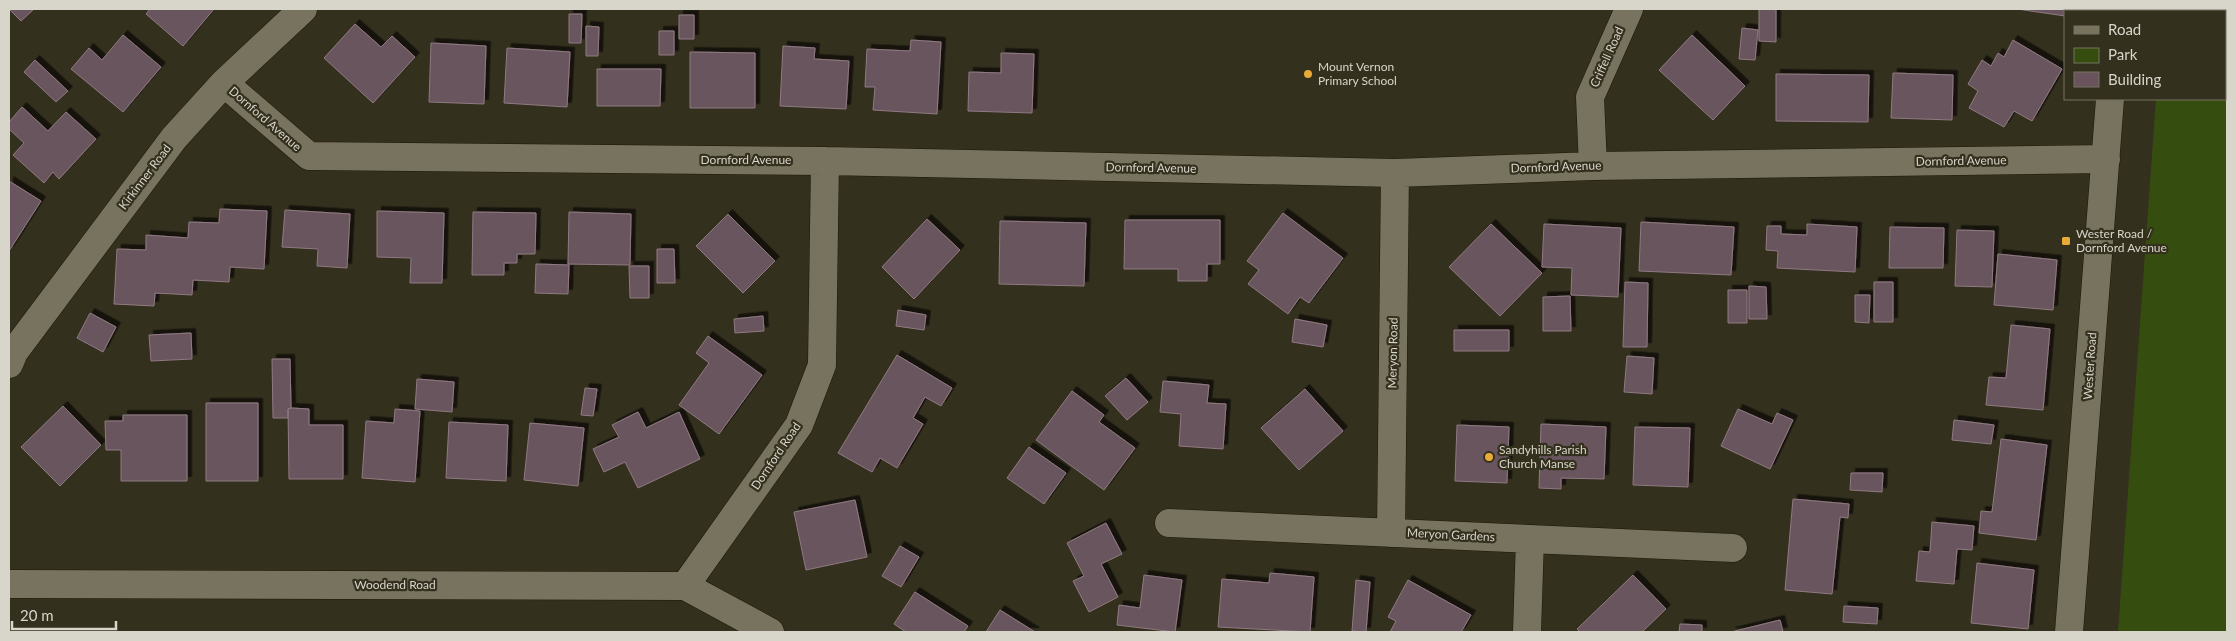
<svg xmlns="http://www.w3.org/2000/svg" width="2236" height="641" viewBox="0 0 2236 641" font-family="Lato,sans-serif">
	<style>
		.green { fill: #354e10 }
		.building { fill: #69545d; stroke: #907a83; filter: url(#shadow) }
		.lines { fill: none; stroke-linecap: round; stroke-linejoin: round }
		.street-casing { stroke: #1c1707; stroke-width: 29 }
		.street { stroke: #78735f; stroke-width: 28 }
		.poi-dot { fill: #e9aa38; stroke: #34301e; stroke-width: 2 }
		.labels { text-anchor: middle; stroke-width: 4.5; stroke-linejoin: round; paint-order: stroke }
		.street-label { font-size: 12px; fill: #d8d5ca; stroke: #34301e }
		.poi-label { font-size: 12px; fill: #d8d5ca; stroke: #34301e; text-anchor: start }
	</style>
	<defs>
		<filter id="shadow"><feDropShadow dx="4.5" dy="-4.5" stdDeviation="0" flood-color="#0009"/></filter>
	</defs>
	<rect width="100%" height="100%" fill="#34301e"/>
	<path class="green" d="M2225,78L2227,79V632H2118L2156,99H2225Z"/>
	<path class="building" d="M9,9H32L33,10L21,21Z
		M150,9H214L183,46L146,14Z
		M1759,9H1776V42L1759,41Z
		M2017,9H2069L2068,11H2065V16Z
		M2206,9H2227V35L2225,32V11H2208Z
		M569,14H582L581,43H569Z
		M679,15H694V39H679Z
		M355,24L381,47L392,36L415,57L373,103L324,58Z
		M586,26L599,27L598,56H586Z
		M1742,28L1758,30L1755,60L1739,59Z
		M659,31H674V55H659Z
		M123,35L161,67L123,112L71,69L89,48L102,60Z
		M1692,35L1745,86L1713,120L1659,70Z
		M911,40L941,42L937,114L873,110L875,87H865L867,49L910,51Z
		M2013,40L2062,69L2032,121L2014,111L2004,127L1969,108L1978,91L1968,84L1982,60L1991,66L1998,53L2004,57Z
		M431,43L486,46L484,104L429,102Z
		M783,46L815,48L814,59L849,61L846,109L780,106Z
		M507,48L570,52L567,107L504,103Z
		M690,52L755,53V108H690Z
		M1001,53L1034,54L1032,113L968,111L969,72L1001,73Z
		M35,60L68,91L56,102L24,72Z
		M597,69H661L660,106H597Z
		M1893,73L1953,75L1952,120L1891,118Z
		M1776,74L1869,75L1868,122L1776,121Z
		M22,107L48,131L66,112L96,139L59,179L53,172L44,183L13,155L24,143L9,129V122Z
		M9,181L41,201L9,251Z
		M220,209L267,211L264,269L230,267L229,282L193,280L192,295L155,293L154,306L114,304L117,249L146,250V235L188,238L189,222L219,223Z
		M285,210L350,214L347,268L317,266L318,249L282,247Z
		M377,211L444,213L442,283H410L411,258L377,257Z
		M473,212L536,213L535,254H517V263H504V275H472Z
		M569,212L631,214L630,265L568,264Z
		M1283,213L1343,258L1309,303L1300,297L1288,314L1248,284L1259,270L1247,261Z
		M728,214L775,261L743,293L696,246Z
		M927,219L960,250L914,299L882,267Z
		M1125,220H1220V264H1207V281H1178V269H1124Z
		M1000,221L1086,223L1084,286L999,284Z
		M1641,222L1734,227L1731,275L1639,271Z
		M1491,224L1542,273L1500,316L1449,267Z
		M1544,224L1621,228L1618,297L1571,295L1572,268L1542,267Z
		M1807,224L1857,227L1855,272L1777,268L1778,251L1766,250L1767,226H1781V234L1807,235Z
		M1890,227L1944,228L1943,268H1889Z
		M1957,230L1994,231L1992,287L1955,286Z
		M657,249H674L675,283H657Z
		M1998,254L2057,260L2053,310L1994,305Z
		M536,264L569,265L568,294L535,293Z
		M629,266H649V298H630Z
		M1625,282L1648,283L1647,347H1623Z
		M1874,282H1893V322H1874Z
		M1749,286L1766,287L1767,319H1749Z
		M1728,290H1747V323H1728Z
		M1855,295H1870L1869,323L1855,322Z
		M1570,296L1571,331H1543V297Z
		M898,310L926,315L924,330L896,326Z
		M90,313L116,327L103,352L77,338Z
		M763,316L764,331L735,333L734,319Z
		M1295,319L1327,325L1323,347L1292,342Z
		M2011,325L2050,329L2043,410L1986,405L1989,377L2006,378Z
		M1454,330H1509V351H1454Z
		M191,333L192,359L151,361L149,335Z
		M708,336L762,375L719,434L679,405L709,363L696,353Z
		M897,355L952,388L941,406L925,397L913,418L923,424L897,468L880,458L872,472L838,453Z
		M1627,356L1654,358L1652,394L1624,392Z
		M272,359H290L291,408L288,409V418H273Z
		M1126,378L1148,402L1127,420L1105,396Z
		M417,379L454,382L452,412L415,409Z
		M1163,381L1209,385L1207,403L1226,404L1223,449L1179,446L1181,414L1160,412Z
		M585,388L597,389L593,416L581,415Z
		M1305,389L1343,431L1299,470L1261,428Z
		M1072,391L1104,415L1099,422L1135,448L1104,490L1036,440Z
		M206,403H258V481H206Z
		M63,406L101,445L60,486L21,447Z
		M291,408L309,409V425H343V479H289L288,409Z
		M395,409L420,411L415,482L362,478L366,421L394,423Z
		M1738,409L1772,424L1777,413L1793,420L1770,469L1721,446Z
		M638,412L646,428L679,412L700,459L638,488L625,462L604,472L593,449L619,437L612,425Z
		M123,415H187V481H121V450H106L105,421H123Z
		M1954,420L1994,425L1991,444L1952,440Z
		M449,422L508,425L506,481L446,478Z
		M530,423L584,428L578,486L524,480Z
		M1541,424L1606,427L1604,479L1561,478V489L1539,488Z
		M1457,425L1509,427L1507,483L1455,481Z
		M1635,427L1690,428L1688,487L1633,485Z
		M2001,439L2047,445L2036,540L1979,533L1981,511L1992,512Z
		M1029,447L1066,473L1044,504L1007,478Z
		M1851,473H1883L1882,492L1850,490Z
		M1793,499L1849,504L1848,518L1840,517L1832,594L1785,590Z
		M855,500L867,557L806,570L794,512Z
		M1932,522L1974,526L1972,550L1957,549L1954,584L1916,581L1919,551L1930,552Z
		M1106,523L1122,554L1101,564L1118,597L1089,612L1073,581L1084,576L1067,543Z
		M900,546L919,557L901,587L882,576Z
		M1977,563L2034,570L2028,629L1971,623Z
		M1270,573L1314,577L1310,632L1218,627L1222,579L1269,583Z
		M1144,575L1182,580L1175,632L1117,625L1119,605L1140,608Z
		M1633,575L1666,609L1642,632H1580L1577,629Z
		M1356,580L1370,582L1366,632L1352,631Z
		M1408,580L1471,615L1461,632H1390L1396,621L1388,617Z
		M915,592L968,626L964,632H906L894,624Z
		M1844,606L1878,608L1877,624L1843,622Z
		M1000,610L1035,632H986Z
		M1780,620L1783,632H1731Z
		M1680,624L1702,625V632H1679Z"/>
	<g class="lines">
		<g class="street-casing">
			<path id="street" d="M2115,11V9
				M224,83L309,156L825,161L1395,173L1593,166L2106,159
				M1593,166L1590,97L1629,9
				M9,364L14,352L174,138L224,83L303,9
				M1169,523L1733,548
				M1391,533L1395,173
				M9,584L685,586L770,632
				M685,586L799,425L822,365L825,161
				M1527,632L1530,539
				M2069,632L2110,99"/>
		</g>
		<use href="#street" class="street"/>
	</g>
	<g class="poi-dot">
		<circle cx="1308" cy="74" r="5"/>
		<rect x="2061" y="236" width="10" height="10" rx="2.5"/>
		<circle cx="1489" cy="457" r="5"/>
	</g>
	<g class="labels">
		<g class="street-label">
			<text transform="translate(1607 57) rotate(-66)" y="4">Criffell Road</text>
			<text transform="translate(265 119) rotate(41)" y="4">Dornford Avenue</text>
			<text x="746" y="164">Dornford Avenue</text>
			<text transform="translate(1961 161) rotate(-1)" y="4">Dornford Avenue</text>
			<text transform="translate(1556 167) rotate(-2)" y="4">Dornford Avenue</text>
			<text transform="translate(1151 168) rotate(1)" y="4">Dornford Avenue</text>
			<text transform="translate(145 177) rotate(-53)" y="4">Kirkinner Road</text>
			<text transform="translate(1393 353) rotate(-89)" y="4">Meryon Road</text>
			<text transform="translate(2090 366) rotate(-86)" y="4">Wester Road</text>
			<text transform="translate(776 456) rotate(-56)" y="4">Dornford Road</text>
			<text transform="translate(1451 535) rotate(3)" y="4">Meryon Gardens</text>
			<text x="395" y="589">Woodend Road</text>
		</g>
		<g class="poi-label">
			<text x="1318" y="71">Mount Vernon<tspan x="1318" dy="14">Primary School</tspan></text>
			<text x="2076" y="238">Wester Road /<tspan x="2076" dy="14">Dornford Avenue</tspan></text>
			<text x="1499" y="454">Sandyhills Parish<tspan x="1499" dy="14">Church Manse</tspan></text>
		</g>
	</g>
	<rect width="2236" height="641" fill="none" stroke="#d8d5ca" stroke-width="20"/>
	<rect x="2064" y="10" width="162" height="90" fill="#34301e" stroke="#767263"/>
	<rect x="2074" y="26" width="25" height="8" fill="#78735f" stroke="#767263"/>
	<text x="2108" y="35" font-size="15" fill="#d8d5ca">Road</text>
	<rect x="2074" y="48" width="25" height="15" fill="#354e10" stroke="#767263"/>
	<text x="2108" y="60" font-size="15" fill="#d8d5ca">Park</text>
	<rect x="2074" y="72" width="25" height="15" fill="#69545d" stroke="#767263"/>
	<text x="2108" y="85" font-size="15" fill="#d8d5ca">Building</text>
	<path d="M12 621v8h104v-8" fill="none" stroke="#d8d5ca" stroke-width="2.5"/>
	<text x="20" y="621" font-size="15" fill="#d8d5ca" stroke="#34301e" stroke-width="4" paint-order="stroke">20 m</text>
</svg>
